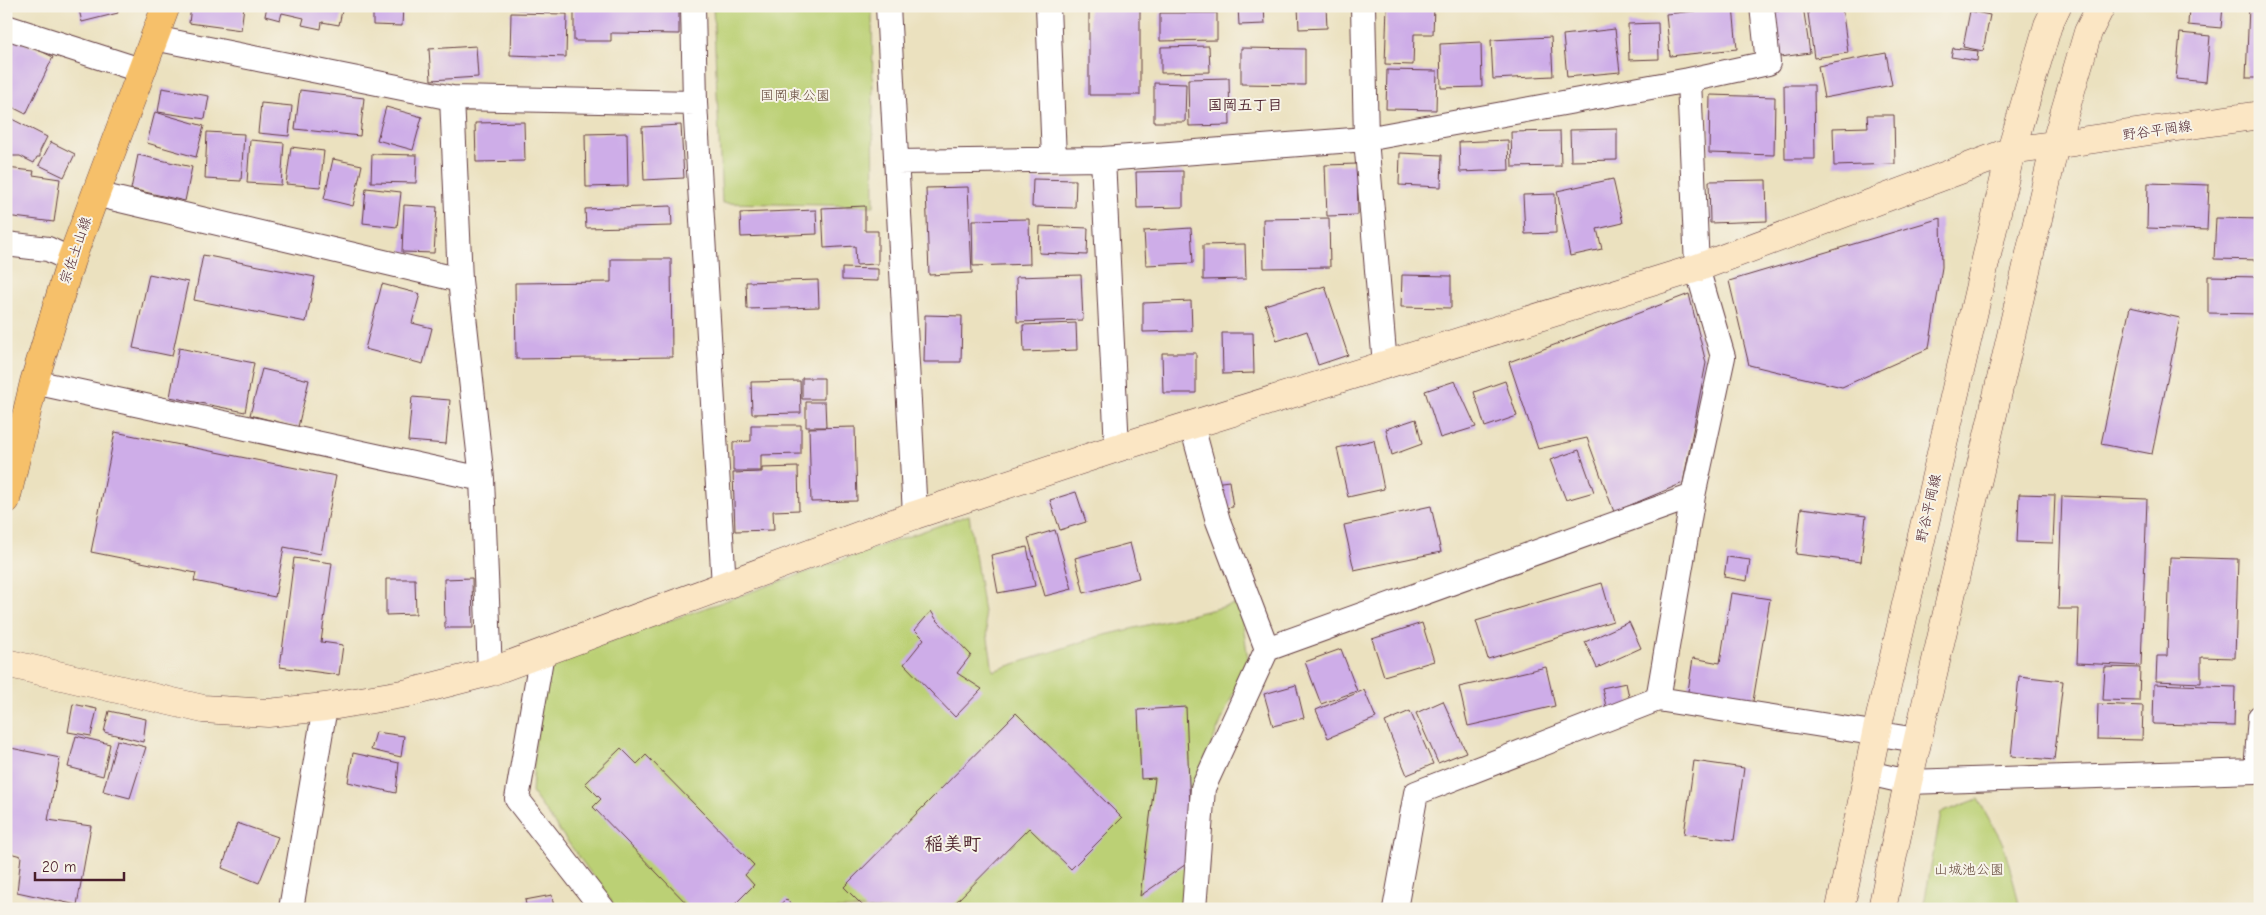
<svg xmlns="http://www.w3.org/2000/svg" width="2266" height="915" viewBox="0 0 2266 915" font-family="'Comic Neue','Klee One',sans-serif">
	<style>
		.green { fill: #bbd074; stroke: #827850 }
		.building { fill: #ceade8 }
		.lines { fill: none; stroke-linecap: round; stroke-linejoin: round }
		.street-casing { stroke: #623c41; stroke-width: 26 }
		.secondary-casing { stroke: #623c41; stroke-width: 29 }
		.primary-casing { stroke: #623c41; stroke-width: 29 }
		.street { stroke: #fff; stroke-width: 24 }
		.secondary { stroke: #fbe6c4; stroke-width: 28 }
		.primary { stroke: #f6c06b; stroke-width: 28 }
		.labels { text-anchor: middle; stroke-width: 4; stroke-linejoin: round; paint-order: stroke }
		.park-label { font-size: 14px; fill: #664b3d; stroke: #f7f3e8 }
		.street-label { font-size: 14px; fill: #4a1f2b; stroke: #f7f3e8 }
		.neighbourhood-label { font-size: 15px; font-weight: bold; fill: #4a1f2b; stroke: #f7f3e8 }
		.district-label { font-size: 19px; font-weight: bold; fill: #4a1f2b; stroke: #f7f3e8 }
	</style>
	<rect width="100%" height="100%" fill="#f7f3e8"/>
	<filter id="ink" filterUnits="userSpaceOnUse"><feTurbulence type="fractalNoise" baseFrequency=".02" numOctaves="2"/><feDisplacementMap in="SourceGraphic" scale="10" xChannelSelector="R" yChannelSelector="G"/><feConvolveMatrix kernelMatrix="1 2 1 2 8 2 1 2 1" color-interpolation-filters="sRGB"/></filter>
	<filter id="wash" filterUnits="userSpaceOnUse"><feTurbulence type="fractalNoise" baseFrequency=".0096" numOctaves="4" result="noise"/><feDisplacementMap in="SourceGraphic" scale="20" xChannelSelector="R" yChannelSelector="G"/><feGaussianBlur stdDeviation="1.12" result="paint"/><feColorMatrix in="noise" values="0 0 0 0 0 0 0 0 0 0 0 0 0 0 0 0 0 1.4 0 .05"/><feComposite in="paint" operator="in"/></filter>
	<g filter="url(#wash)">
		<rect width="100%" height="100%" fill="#ebe1bf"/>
		<path class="green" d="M713,6H872L874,206L722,203Z
			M969,515L993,671L1097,637L1240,603L1248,659L1195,782L1192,832L1181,909H617L532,793L540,666Z
			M1978,799L2003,844L2015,886L2020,909H1923L1941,813Z"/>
		<g id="blocks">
			<path class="building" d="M78,6H116L118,13L82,22Z
				M191,6H244L241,30L189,23Z
				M267,6H343L339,25L322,22L321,29L302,25L304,18L282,13L280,20L265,16Z
				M373,6H403L402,26L373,25Z
				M517,6H545V10L517,9Z
				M574,6H679V34L611,33V41H574Z
				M1089,6H1140V95H1089Z
				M1238,6H1264L1265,24L1239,25Z
				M1298,6H1326L1327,28L1299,29Z
				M1387,6H1434L1433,34H1414L1413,65L1385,64Z
				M1803,6L1810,53L1780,57L1773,11Z
				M1807,6H1842L1848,53L1814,58Z
				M2189,6H2223L2221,28L2188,25Z
				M2249,6H2260V78H2246Z
				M1733,7L1737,49L1670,56L1666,14Z
				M1970,11L1990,15L1983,51L1963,47Z
				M511,13L567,14L566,57L510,55Z
				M1160,13H1217V40L1160,41Z
				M1658,23L1659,59L1629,60L1628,24Z
				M1615,29L1620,72L1567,77L1563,35Z
				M2180,33L2210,36L2206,82L2176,79Z
				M6,34L53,57L26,114L6,104Z
				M1551,37L1553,76L1493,79L1491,40Z
				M1481,42L1482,87L1441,88L1440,44Z
				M476,46L478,77L431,80L429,49Z
				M1209,46L1210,72L1161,73V47Z
				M1241,48L1305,49V85L1241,84Z
				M1953,48L1978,51L1977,61L1951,57Z
				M1886,53L1892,85L1824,98L1818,66Z
				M1387,70L1437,71L1436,110L1386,109Z
				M1229,78L1230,125L1189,126L1188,79Z
				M1154,83L1186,84L1185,122H1154Z
				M1784,85H1814L1815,159H1785Z
				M162,88L209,96L205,119L158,112Z
				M300,90L364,98L360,136L295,129Z
				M1710,95L1775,97L1774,155L1709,153Z
				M261,103L292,106L289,136L258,133Z
				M386,107L422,117L413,150L377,140Z
				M155,112L204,126L196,157L147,143Z
				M1867,115H1894L1895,164L1834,166L1833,128L1868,127Z
				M6,116L47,137L40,151V157H37L34,163L20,156H6Z
				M524,122L525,161L476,162L475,123Z
				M681,125L684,178L644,180L642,127Z
				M1617,129V160L1571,161L1570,130Z
				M1560,131L1561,166L1512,167L1511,132Z
				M207,132L244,134L241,181L205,179Z
				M627,133L628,186L586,187L585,134Z
				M250,140L284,143L281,185L247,183Z
				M1508,140L1509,170L1460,172L1459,142Z
				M51,142L75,154L64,177L39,165Z
				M291,147L324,151L320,187L286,184Z
				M1400,153L1442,155L1441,187L1399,185Z
				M372,154L417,155L416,183L371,182Z
				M138,155L192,167L185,201L131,189Z
				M333,159L362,165L353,206L324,199Z
				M1357,164L1358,215L1327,216L1325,165Z
				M6,168L34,171L33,175L60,179L54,222L6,216Z
				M1183,171V207L1137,208L1136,172Z
				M1033,179L1076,180L1075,208L1032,207Z
				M1613,179L1623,223L1597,229L1602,249L1570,256L1557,191Z
				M1766,180L1767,221L1710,223L1709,181Z
				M2148,183L2209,185L2207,230L2147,228Z
				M968,187L972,273L929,275L926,188Z
				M366,188L401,192L397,227L363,223Z
				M1555,194L1556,233L1525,234L1523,195Z
				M404,205L437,207L434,253L402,252Z
				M671,206L672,226L586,228L585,209Z
				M865,206V231H878V264L856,265L855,246L824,248L822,208Z
				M816,210L817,234L741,237L740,213Z
				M1329,218L1330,267L1264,268L1263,219Z
				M1941,218L1942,267L1929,348L1842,387L1749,365L1729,281Z
				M2216,218L2260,219V260L2214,259Z
				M1029,219L1030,264L973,266L972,220Z
				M1040,226L1088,228L1087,255L1039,253Z
				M1191,228L1193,263L1146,265L1144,231Z
				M1245,244L1246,279L1203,280V245Z
				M203,255L315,277L306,322L194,300Z
				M611,259H671L672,357L516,359L515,283L611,282Z
				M842,268L878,269V281L842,280Z
				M149,274L188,282L172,356L133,348Z
				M1081,275L1083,320L1017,322L1016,277Z
				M1402,275L1451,276V308L1401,307Z
				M2208,276L2260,277V314L2208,313Z
				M818,280L819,307L747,309L746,282Z
				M382,284L420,294L412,323L432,328L423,364L365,349Z
				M1325,286L1348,355L1318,365L1307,331L1277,341L1265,305Z
				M1689,294L1706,363L1683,483L1614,512L1587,438L1538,449L1509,362Z
				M1191,301L1192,331L1143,332V303Z
				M2130,307L2180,318L2152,454L2101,444Z
				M925,315L962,316L961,362H924Z
				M1076,323L1077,350L1024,352L1023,325Z
				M1222,333H1253L1254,373L1223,374Z
				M179,348L254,363L245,412L170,397Z
				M1162,353H1196V393H1163Z
				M262,369L309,380L298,427L250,415Z
				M802,378H824V399H802Z
				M800,381L801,413L752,414L751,382Z
				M1455,381L1476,427L1440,438L1425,391Z
				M1505,381L1517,416L1485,427L1474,392Z
				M412,397L450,400L446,444L408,441Z
				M806,402H825L826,427H806Z
				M1416,419L1422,444L1392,455L1386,429Z
				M751,425H801V454L761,455V471H733V442L751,441Z
				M855,427L857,501L811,502L809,428Z
				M115,432L336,476L321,554L284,547L275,597L194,581L196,573L91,552Z
				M1374,440L1384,489L1348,497L1337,448Z
				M1579,450L1594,492L1566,500L1550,460Z
				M798,467L799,510L773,511L774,530L735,531L733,473L762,472V468Z
				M1229,481L1233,507L1217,509L1214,483Z
				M1076,492L1086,522L1060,530L1050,500Z
				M2019,494L2055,495L2053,543L2017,542Z
				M2062,496L2147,499L2141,666L2077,663L2079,609H2058Z
				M1431,506L1441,552L1354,570L1344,525Z
				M1801,508L1866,516L1861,562L1796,554Z
				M1055,530L1072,589L1045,596L1028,538Z
				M1130,543L1139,578L1084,593L1075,558Z
				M1027,547L1035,586L998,593L991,555Z
				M1727,557L1750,560L1747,581L1724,577Z
				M2170,557L2238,559L2235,658L2201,657V683L2156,681L2157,656H2167Z
				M294,558L332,563L321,642L343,645L339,675L280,667Z
				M472,578L473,628H445L444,579Z
				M386,579H415L416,614L386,615Z
				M1602,583L1613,621L1488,659L1476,621Z
				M1731,593L1770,599L1752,707L1687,698L1693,658L1720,663Z
				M931,611L936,619L971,655L957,673L982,689L955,717L904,664L924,639L915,630Z
				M1629,622L1641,648L1597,668L1585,642Z
				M1422,623L1434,661L1384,676L1372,639Z
				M1341,649L1357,691L1321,704L1305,662Z
				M1546,667L1555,706L1468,726L1459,687Z
				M2105,667L2140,668L2139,701L2103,700Z
				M2019,676L2063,681L2054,760L2011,756Z
				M1626,683L1631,706L1607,711L1602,688Z
				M2154,684L2235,687L2234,726L2153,724Z
				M1296,685L1304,718L1273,726L1264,694Z
				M1364,690L1376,718L1328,738L1316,710Z
				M1443,701L1466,752L1438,763L1416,713Z
				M73,704L97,709L91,736L68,732Z
				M2098,704L2143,706L2142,740L2097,739Z
				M1186,707L1192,860L1140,896L1155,778L1141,779L1138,710Z
				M109,711L146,719L143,742L104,732Z
				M1410,711L1433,764L1407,775L1385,722Z
				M1016,713L1122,818L1071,869L1029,828L949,909H866L844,887Z
				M376,732L404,736L401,757L371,750Z
				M76,736L110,744L103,776L68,767Z
				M117,740L146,747L130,798L103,791Z
				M6,747L60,758L48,820L91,826L77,905L17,892L21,856L6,852Z
				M621,748L637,764L646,755L754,865L745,875L754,885L730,909H692L593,807L601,799L585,783Z
				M353,753L399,763L396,793L348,782Z
				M1694,761L1744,768L1734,840L1684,834Z
				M237,823L278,837L259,883L222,868Z
				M552,895L554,909H527L525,900Z
				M786,899L795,909H775Z"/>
		</g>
	</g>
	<g filter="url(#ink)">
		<use href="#blocks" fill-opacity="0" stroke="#623c41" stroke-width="1"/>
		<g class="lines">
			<g class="street-casing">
				<path id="street" d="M693,6L695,103L724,586
					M888,6L915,515
					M1048,6L1054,159
					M1363,6L1366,139L1385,365
					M6,27L143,71
					M154,38L452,98L695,103
					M452,98L460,280L482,479L490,672
					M1103,159L1117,448
					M896,162L1103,159L1366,139L1689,80L1768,63L1762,6
					M95,194L460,280
					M6,244L48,249L71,260
					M34,382L482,479
					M1192,426L1218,521L1267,649L1203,788L1194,909
					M1267,649L1693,496
					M542,653L517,799L603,909
					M1658,699L1693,496L1723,357L1697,268L1689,80
					M1868,773L1908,782L2256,771L2260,717
					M291,909L325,707
					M1395,909L1416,793L1658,699L1917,740"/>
			</g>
			<g class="secondary-casing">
				<path id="secondary" d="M6,663L203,709L268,713L325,707L408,693L490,672L915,515L1117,448L1697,268L2011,151L2260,115
					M1840,909L1876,734L2011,151L2048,25L2057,6
					M1882,909L1908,782L2055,145L2088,32L2101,6"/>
			</g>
			<g class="primary-casing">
				<path id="primary" d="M6,500L34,382L71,260L166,6"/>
			</g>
			<use href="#street" class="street"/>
			<use href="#secondary" class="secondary"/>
			<use href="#primary" class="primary"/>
		</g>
	</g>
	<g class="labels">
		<g class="park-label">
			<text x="795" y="100">国岡東公園</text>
			<text x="1969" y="874">山城池公園</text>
		</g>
		<g class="street-label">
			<text transform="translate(2157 130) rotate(-8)" y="5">野谷平岡線</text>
			<text transform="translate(75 250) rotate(-71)" y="5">宗佐土山線</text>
			<text transform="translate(1928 508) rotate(-77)" y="5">野谷平岡線</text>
		</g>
		<g class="neighbourhood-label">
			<text x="1245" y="110">国岡五丁目</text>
		</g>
		<g class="district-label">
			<text x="953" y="850">稲美町</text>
		</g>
	</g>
	<rect width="2266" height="915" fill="none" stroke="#f7f3e8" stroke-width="25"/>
	<path d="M35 872v8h89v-8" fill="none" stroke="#4a1f2b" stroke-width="2.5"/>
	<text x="42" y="872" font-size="15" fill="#4a1f2b" stroke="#f7f3e8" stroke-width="4" paint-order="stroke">20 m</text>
</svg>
